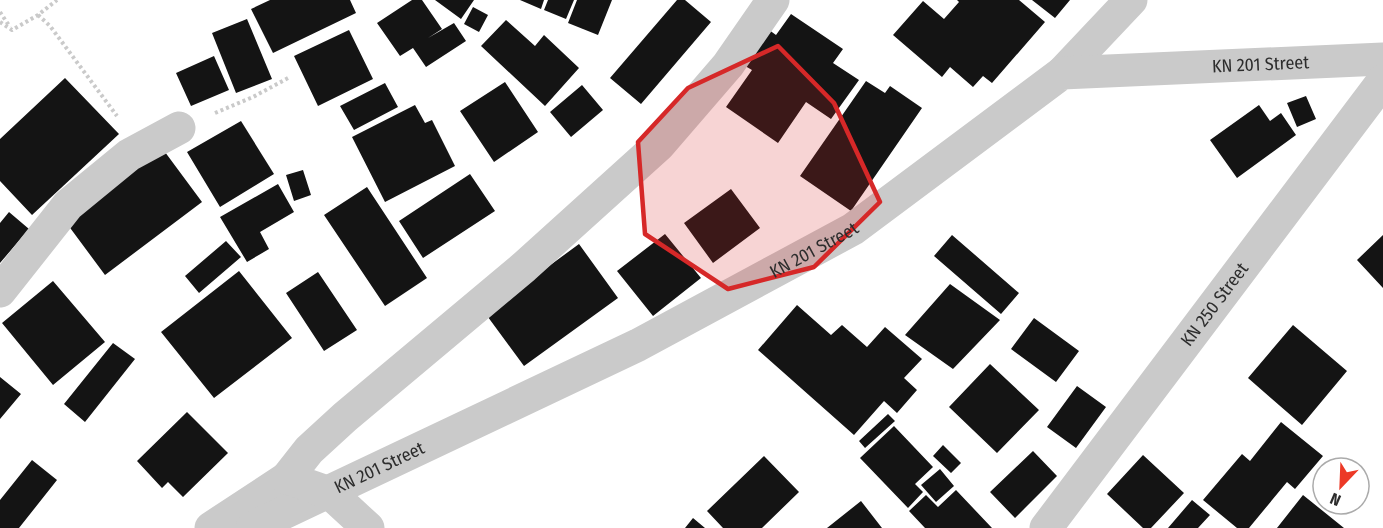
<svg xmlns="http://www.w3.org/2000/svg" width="1383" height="528" viewBox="0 0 1383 528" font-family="'Fira Sans Condensed',sans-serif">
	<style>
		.building { fill: #141414 }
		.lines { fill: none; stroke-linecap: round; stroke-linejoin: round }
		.path { stroke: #cacaca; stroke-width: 4; stroke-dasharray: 3 3; stroke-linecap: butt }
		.street { stroke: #cacaca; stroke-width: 33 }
		.marked { fill: #d62828; fill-opacity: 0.2; stroke: #d62828; stroke-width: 4.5; stroke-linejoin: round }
		.labels { text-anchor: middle; stroke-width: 6; stroke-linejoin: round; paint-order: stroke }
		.street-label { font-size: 18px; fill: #2d2d2d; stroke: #fff }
	</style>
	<rect width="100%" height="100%" fill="#fff"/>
	<path class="building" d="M270,0H350L356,13L273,53L251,9Z
		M412,0H422L442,29L428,38L454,23L466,41L426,67L413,48L400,56L377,23Z
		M435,0H474L461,19Z
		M520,0H544L541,9Z
		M548,0H574L566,19L544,10Z
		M577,0H612L598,35L568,23Z
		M677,0H685L711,22L641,104L610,78Z
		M957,0H1019L1045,22L992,83L983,76L973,87L950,67L942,77L893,35L923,1L944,19L959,2Z
		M1032,0H1070L1055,18Z
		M473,7L488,15L479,32L464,24Z
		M791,14L843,49L833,63L859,80L831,119L806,102L778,143L726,107L752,70L740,63L765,27L776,35Z
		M247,19L272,79L236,93L212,33Z
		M506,20L535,46L544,35L579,68L545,106L481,46Z
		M349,30L373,79L318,106L294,56Z
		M214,56L229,90L191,106L176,73Z
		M65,78L119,134L32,215L0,181V139Z
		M866,81L885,93L890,86L922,108L851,211L800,176Z
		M505,82L538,132L494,162L460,111Z
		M385,83L398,107L354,130L340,106Z
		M582,85L603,110L571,137L550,112Z
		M1306,96L1316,119L1297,127L1287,103Z
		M415,105L425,123L432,120L455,166L385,202L352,137Z
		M1259,105L1270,121L1281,113L1296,135L1237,178L1210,140Z
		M241,121L274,174L220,207L187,152Z
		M162,148L202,202L105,275L65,221Z
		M303,170L311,195L294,201L286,175Z
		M470,174L495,211L423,258L399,221Z
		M278,184L294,212L260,232L269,249L247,262L220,217Z
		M367,187L427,278L385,306L324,215Z
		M731,189L760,228L713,263L684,223Z
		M9,212L29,229L0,263V223Z
		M665,234L701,278L653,316L617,271Z
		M952,235L1019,293L1001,314L934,256Z
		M1383,235V288L1357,260Z
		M226,241L241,257L199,293L185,276Z
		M579,244L618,298L524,366L485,313Z
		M239,271L292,338L214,398L161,332Z
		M318,272L357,330L324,351L286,293Z
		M53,281L105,342L53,385L2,323Z
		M950,284L1000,320L953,369L905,335Z
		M797,305L831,335L842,325L867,347L885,327L922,359L904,378L917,390L897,413L884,401L854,435L758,350Z
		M1034,318L1079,351L1056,382L1011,349Z
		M1293,325L1347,371L1302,425L1248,378Z
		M113,343L135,359L85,422L64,404Z
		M990,364L1039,410L997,453L949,407Z
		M0,377L21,394L0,419Z
		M1077,386L1106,407L1076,448L1047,427Z
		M187,412L228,453L183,497L168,482L162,488L137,461Z
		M888,414L895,421L865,448L859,441Z
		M1281,422L1323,456L1295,489L1287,482L1249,528H1237L1203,500L1242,454L1250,461Z
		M894,426L933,467L915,484L923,492L908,508L860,458Z
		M943,445L961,463L951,473L933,456Z
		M1033,451L1057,476L1015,518L990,492Z
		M1143,455L1184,493L1151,528H1143L1107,494Z
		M764,456L799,492L762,528H723L707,511Z
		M32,460L57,480L19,528H0V500Z
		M940,469L954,486L936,502L921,485Z
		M956,490L992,528H925L909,511L926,495L938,507Z
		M1303,495L1344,528H1277Z
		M1192,500L1210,515L1198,528H1168Z
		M861,501L882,528H827Z
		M693,518L705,528H685Z"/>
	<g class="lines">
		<path class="path" d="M0,12L10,27
			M38,15L50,26L117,116
			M0,22L12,30L38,15L57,0
			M215,113L253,97L290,77"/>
		<g class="street">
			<path d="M1062,73L1131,0"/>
			<path d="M0,291L68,205L129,155L179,128"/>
			<path d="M211,528L287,478"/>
			<path id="s1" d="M252,528L638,345L853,229L1062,73L1383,59"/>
			<path d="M368,528L330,493L287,478L309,450L345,417L524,267L659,145L728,65L773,0"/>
			<path id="s2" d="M1046,528L1383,81"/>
		</g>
	</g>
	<path class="marked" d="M778,46L834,103L880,202L814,267L728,289L645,234L638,142L688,88Z"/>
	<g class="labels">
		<g class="street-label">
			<text dy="6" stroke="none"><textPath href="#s1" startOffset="1131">KN 201 Street</textPath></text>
			<text dy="6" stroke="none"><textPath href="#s1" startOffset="627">KN 201 Street</textPath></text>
			<text dy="6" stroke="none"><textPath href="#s2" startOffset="280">KN 250 Street</textPath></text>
			<text dy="6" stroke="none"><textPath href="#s1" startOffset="141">KN 201 Street</textPath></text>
		</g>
	</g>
	<g transform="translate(1341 486) rotate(203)"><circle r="28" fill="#ffffff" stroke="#ababab" stroke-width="1.5"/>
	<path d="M0-4.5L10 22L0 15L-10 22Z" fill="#ec3926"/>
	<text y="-9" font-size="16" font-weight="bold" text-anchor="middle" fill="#2d2d2d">N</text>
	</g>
</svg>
